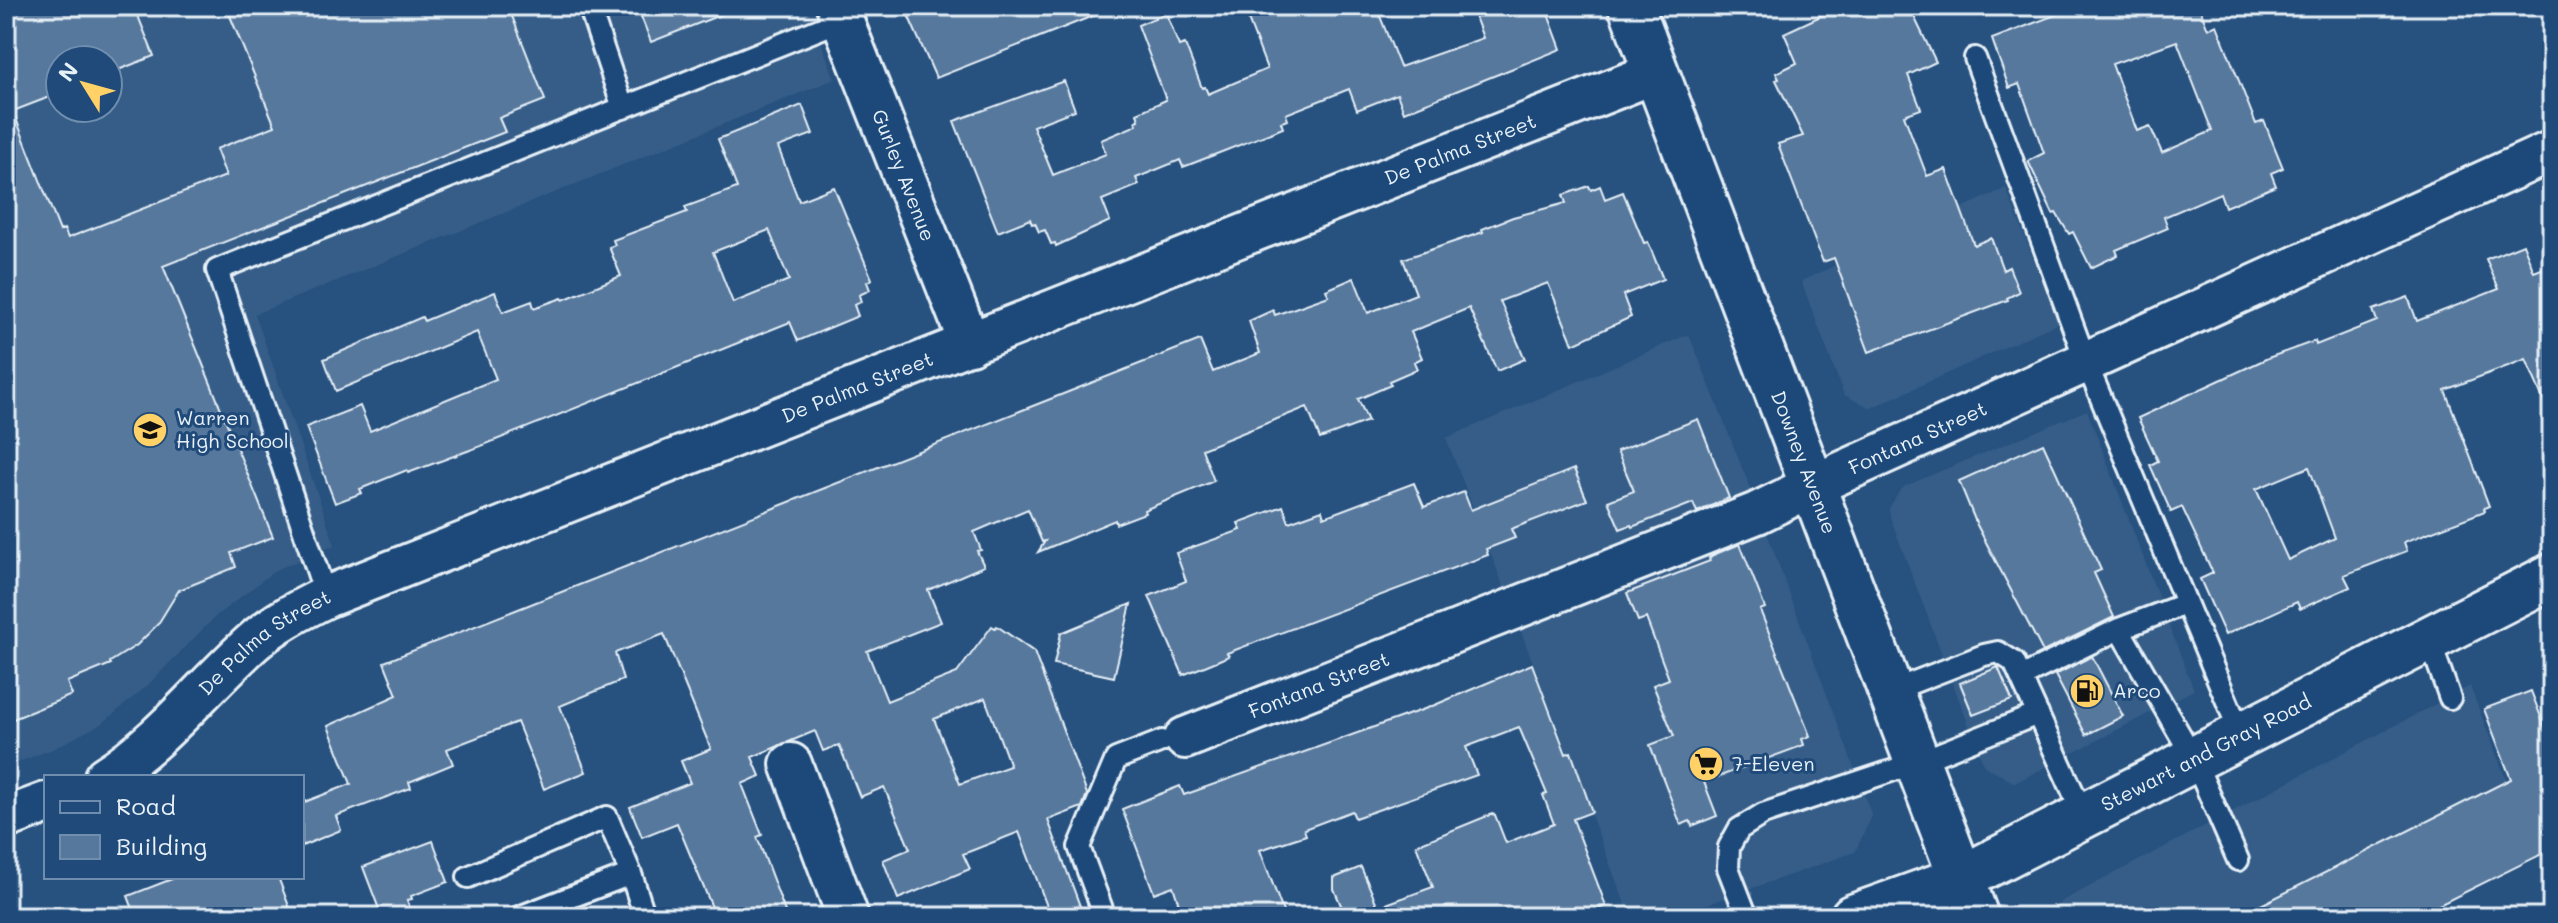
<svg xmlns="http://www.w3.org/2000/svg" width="2558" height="923" viewBox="0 0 2558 923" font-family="Mali,sans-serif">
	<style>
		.built { fill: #355d88; fill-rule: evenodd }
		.building { fill: #57789d; stroke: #e8f1f8; stroke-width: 2; fill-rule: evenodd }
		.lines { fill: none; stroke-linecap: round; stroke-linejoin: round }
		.service-casing { stroke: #e8f1f8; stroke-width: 26 }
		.minor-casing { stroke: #e8f1f8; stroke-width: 46 }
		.secondary-casing { stroke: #e8f1f8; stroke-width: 50 }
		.service { stroke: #1f4a7a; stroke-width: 20 }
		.minor { stroke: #1f4a7a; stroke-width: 40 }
		.secondary { stroke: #1f4a7a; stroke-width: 44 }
		.labels { text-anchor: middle; stroke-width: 6; stroke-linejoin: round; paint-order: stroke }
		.street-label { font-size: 20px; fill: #e8f1f8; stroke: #1f4a7a }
		.poi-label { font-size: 20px; fill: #e8f1f8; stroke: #1f4a7a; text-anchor: start }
	</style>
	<rect width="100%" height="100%" fill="#27517f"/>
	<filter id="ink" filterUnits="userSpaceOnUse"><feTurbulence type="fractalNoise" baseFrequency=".0125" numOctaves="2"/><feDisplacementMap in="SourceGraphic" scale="16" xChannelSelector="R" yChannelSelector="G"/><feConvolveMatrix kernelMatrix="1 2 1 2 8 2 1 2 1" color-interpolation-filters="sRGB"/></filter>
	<g filter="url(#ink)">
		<path class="built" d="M6,6H807L835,79L255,314L335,545L276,570L216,616L146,687L103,723L55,748L6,767ZM60,60H108V108H60Z
			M2006,188L2058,323L1871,408L1844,395L1801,281Z
			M1689,334L1755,500L1507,596L1446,438Z
			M2087,410L2194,690L2015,783L1984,766L1890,517L1889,508L1898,493L1905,486Z
			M1765,528L1872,816L1855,852L1671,917H1630L1518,624Z
			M2470,686L2536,857L2415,917H2053L2060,902Z"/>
		<path class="building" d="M6,6H134L154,56L108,74V60H60V93L13,111L60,231L64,229L68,238L226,176L216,149L275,126L226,6H508L545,100L499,118L505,132L163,266L273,537L231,553L236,567L179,590L158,624L137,645L110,662L111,664L67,682L72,695L6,722Z
			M637,6H738V8L651,42Z
			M904,6H1113V8L936,78Z
			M1243,6H1376L1400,67L1483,38L1471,6H1545L1561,49L1404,112L1397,94L1357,110L1349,89L1286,114L1288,120L1281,122L1283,128L1191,164L1183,167L1180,160L1136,178L1139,185L1102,200L1110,221L1056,246L1055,243L1051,244L1045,230L1039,232L1035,223L1032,224L1030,219L998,232L954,121L1064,81L1075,110L1033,126L1053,175L1106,154L1101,140L1137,125L1136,121L1139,120L1137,113L1166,100L1138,25L1166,13L1179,46L1185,44L1202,88L1205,87L1208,94L1267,69Z
			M1842,6H1909L1936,62L1908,75L1921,109L1904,115L1927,176L1946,169L1974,245L1991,238L2003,270L2009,267L2019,292L2007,298L2008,300L1869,352L1834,258L1823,262L1778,144L1803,136L1776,80L1779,79L1776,73L1797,63L1784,33Z
			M2079,6H2199L2208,29L2217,25L2256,124L2264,121L2283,168L2271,173L2276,186L2225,207L2220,193L2164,217L2168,228L2116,250L2118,255L2091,268L2073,232L2069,234L2056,213L2053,214L2028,161L2044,153L2019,84L2009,88L1992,39ZM2177,41L2212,131L2162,153L2150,126L2137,131L2112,64Z
			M802,105L813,134L778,147L799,201L834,187L872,279L867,282L870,290L859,295L861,302L854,305L858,316L798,341L790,322L481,446L408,473L407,470L360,489L362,493L335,503L306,427L360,406L370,431L496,379L477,332L336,391L324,359L422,317L424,321L495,292L503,312L532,301L534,308L562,298L563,300L621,276L609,247L615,245L613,240L687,212L685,207L737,188L718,139ZM769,230L789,280L733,303L713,252Z
			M1589,186L1591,190L1600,186L1605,199L1623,192L1644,243L1648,242L1663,279L1623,295L1631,317L1573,344L1548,283L1500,301L1525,359L1497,371L1469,308L1411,332L1422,358L1414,362L1417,369L1389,381L1391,385L1358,399L1368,421L1320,439L1307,407L1202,449L1214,481L1144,510L1145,513L1116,524L1115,520L1038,552L1045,541L1042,542L1028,509L974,532L981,550L977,551L984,566L928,590L941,622L867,651L887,701L957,673L992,626L995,628L997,626L1034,652L1087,794L1082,807L1048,820L1084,917H1051L1019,832L963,854L970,869L898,899L883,860L910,849L884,787L860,797L839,745L823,751L815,731L752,757L760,776L742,784L762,835L757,837L787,917H716L677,823L642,837L630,807L690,783L681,761L711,749L664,634L615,653L623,680L560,706L586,772L544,789L517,722L447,749L453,764L409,782L411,788L336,816L341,830L302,846V803L351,784L328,726L397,695L384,662L1200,340L1213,372L1260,353L1249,321L1273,310L1275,315L1329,296L1326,290L1354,278L1368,313L1416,294L1403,259L1483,232L1482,229L1513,217L1566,203L1563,195ZM985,698L1010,766L960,784L934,719Z
			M2523,244L2534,272L2552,265V420L2526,359L2445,390L2489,506L2484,508L2485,511L2404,542L2407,551L2344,575L2350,587L2300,609L2297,602L2225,635L2200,579L2213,573L2182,507L2171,512L2150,465L2158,461L2138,418L2268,358L2315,341L2316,345L2377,321L2373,310L2408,297L2417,321L2499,289L2486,259ZM2309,467L2335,538L2288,560L2256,489Z
			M1698,419L1729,498L1697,512L1693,503L1632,527L1631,525L1620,529L1608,501L1634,491L1617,451Z
			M2043,443L2101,570L2094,573L2114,617L2043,652L1977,525L1959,481Z
			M1574,469L1587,500L1511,529L1515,538L1486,549L1488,555L1227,653L1229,656L1183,675L1149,596L1186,581L1176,553L1241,530L1238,523L1283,506L1289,522L1322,510L1324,517L1414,483L1424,507L1464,492L1471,510Z
			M1740,544L1765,608L1760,610L1810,736L1802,739L1804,745L1704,782L1717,816L1692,826L1690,821L1681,825L1650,745L1674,736L1653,685L1669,679L1646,618L1638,621L1627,593L1710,561L1709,558L1713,555Z
			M1131,604L1114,677L1054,664L1061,633Z
			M2092,656L2123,716L2086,735L2055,675Z
			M1532,664L1566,754L1571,752L1592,812L1573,819L1606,906L1578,917H1346L1334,889V878L1361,867L1378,907L1433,887L1416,845L1492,814L1495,815L1506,843L1554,824L1543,795L1547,794L1519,727L1466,747L1477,775L1355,818L1352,811L1304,829L1306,835L1260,850L1285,917H1183L1173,886L1154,893L1122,809L1180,786L1184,795L1430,707Z
			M1998,667L2012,700L1973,715L1960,683Z
			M2531,691L2552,746V849L2415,917H2237L2511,779L2484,709Z
			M433,841L448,882L411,896L412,899L407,900L413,917H382L363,867Z
			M177,877H278L293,917H136L128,896Z"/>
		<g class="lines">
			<g class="service-casing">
				<path id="service" d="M589,6L623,108
					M1975,58L2086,362L2241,735
					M326,597L217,270L842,20
					M2119,629L2185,604
					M2429,639L2450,698
					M2021,677L2119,629L2194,759L2238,860
					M1891,691L1984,655L1998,652L2014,662L2084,816
					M468,877L607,817L631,874
					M519,917L631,874L645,917
					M1105,917L1079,847L1116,759L1162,741
					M1747,917L1728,868L1729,847L1739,829L1763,814L1918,762L2038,714"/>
			</g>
			<g class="minor-casing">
				<g id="minor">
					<path id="s1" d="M837,6L970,344"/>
					<path id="s2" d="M1185,738L1757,513L1814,485L2552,151"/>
					<path d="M791,764L848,917"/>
					<path id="s3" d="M105,777C162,741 202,688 252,643C274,623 300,610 326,597L1657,72"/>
					<path d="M6,818L46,803"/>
				</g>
			</g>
			<g class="secondary-casing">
				<g id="secondary">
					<path id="s4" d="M1631,6L1976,917"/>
					<path id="s5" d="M1853,917L1962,878L2552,576"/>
				</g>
			</g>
			<use href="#service" class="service"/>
			<use href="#minor" class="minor"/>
			<use href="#secondary" class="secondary"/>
		</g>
	</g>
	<defs>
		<g id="school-disc" transform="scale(1.8)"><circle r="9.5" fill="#ffd166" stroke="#1f4a7a"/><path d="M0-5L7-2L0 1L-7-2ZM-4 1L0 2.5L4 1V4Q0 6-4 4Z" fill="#111"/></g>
		<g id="fuel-disc" transform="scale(1.8)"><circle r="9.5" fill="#ffd166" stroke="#1f4a7a"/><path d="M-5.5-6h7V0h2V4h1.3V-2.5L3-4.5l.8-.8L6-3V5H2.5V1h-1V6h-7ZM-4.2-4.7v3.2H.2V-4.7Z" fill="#111"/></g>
		<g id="supermarket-disc" transform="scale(1.8)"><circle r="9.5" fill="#ffd166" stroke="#1f4a7a"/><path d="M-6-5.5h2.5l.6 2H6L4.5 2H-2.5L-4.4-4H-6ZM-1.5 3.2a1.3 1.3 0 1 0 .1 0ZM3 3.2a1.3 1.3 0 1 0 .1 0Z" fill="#111"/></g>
	</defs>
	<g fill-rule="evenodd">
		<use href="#school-disc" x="150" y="430"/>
		<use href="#fuel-disc" x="2087" y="691"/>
		<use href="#supermarket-disc" x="1706" y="764"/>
	</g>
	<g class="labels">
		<g class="street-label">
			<text dy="7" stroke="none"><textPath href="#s3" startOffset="1506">De Palma Street</textPath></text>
			<text dy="7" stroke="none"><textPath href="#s1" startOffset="182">Gurley Avenue</textPath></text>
			<text dy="7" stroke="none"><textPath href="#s3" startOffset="858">De Palma Street</textPath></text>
			<text dy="7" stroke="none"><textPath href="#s2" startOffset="792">Fontana Street</textPath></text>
			<text dy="7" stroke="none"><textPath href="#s4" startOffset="488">Downey Avenue</textPath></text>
			<text dy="7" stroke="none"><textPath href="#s3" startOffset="210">De Palma Street</textPath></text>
			<text dy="7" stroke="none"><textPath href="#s2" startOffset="144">Fontana Street</textPath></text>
			<text dy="7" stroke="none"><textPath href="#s5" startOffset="390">Stewart and Gray Road</textPath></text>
		</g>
		<g class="poi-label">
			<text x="176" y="425">Warren<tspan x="176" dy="23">High School</tspan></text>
			<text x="2113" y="698">Arco</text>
			<text x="1732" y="771">7-Eleven</text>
		</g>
	</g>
	<rect width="2558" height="923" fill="none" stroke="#1f4a7a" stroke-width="32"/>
	<rect x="16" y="16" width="2526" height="891" fill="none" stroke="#e8f1f8" stroke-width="3" filter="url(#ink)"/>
	<rect x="44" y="775" width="260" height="104" fill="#1f4a7a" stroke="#6f8dac" stroke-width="2"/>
	<rect x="60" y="801" width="40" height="12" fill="#1f4a7a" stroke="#6f8dac" stroke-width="2"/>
	<text x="116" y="815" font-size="24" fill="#e8f1f8">Road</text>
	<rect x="60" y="835" width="40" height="24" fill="#57789d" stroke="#6f8dac" stroke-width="2"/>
	<text x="116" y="855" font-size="24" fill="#e8f1f8">Building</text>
	<g transform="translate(84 84) rotate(307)"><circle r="38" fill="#1f4a7a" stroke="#6f8dac" stroke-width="2"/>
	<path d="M0-6L14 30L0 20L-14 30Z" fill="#ffd166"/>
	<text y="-12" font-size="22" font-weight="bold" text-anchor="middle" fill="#e8f1f8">N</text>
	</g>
</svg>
